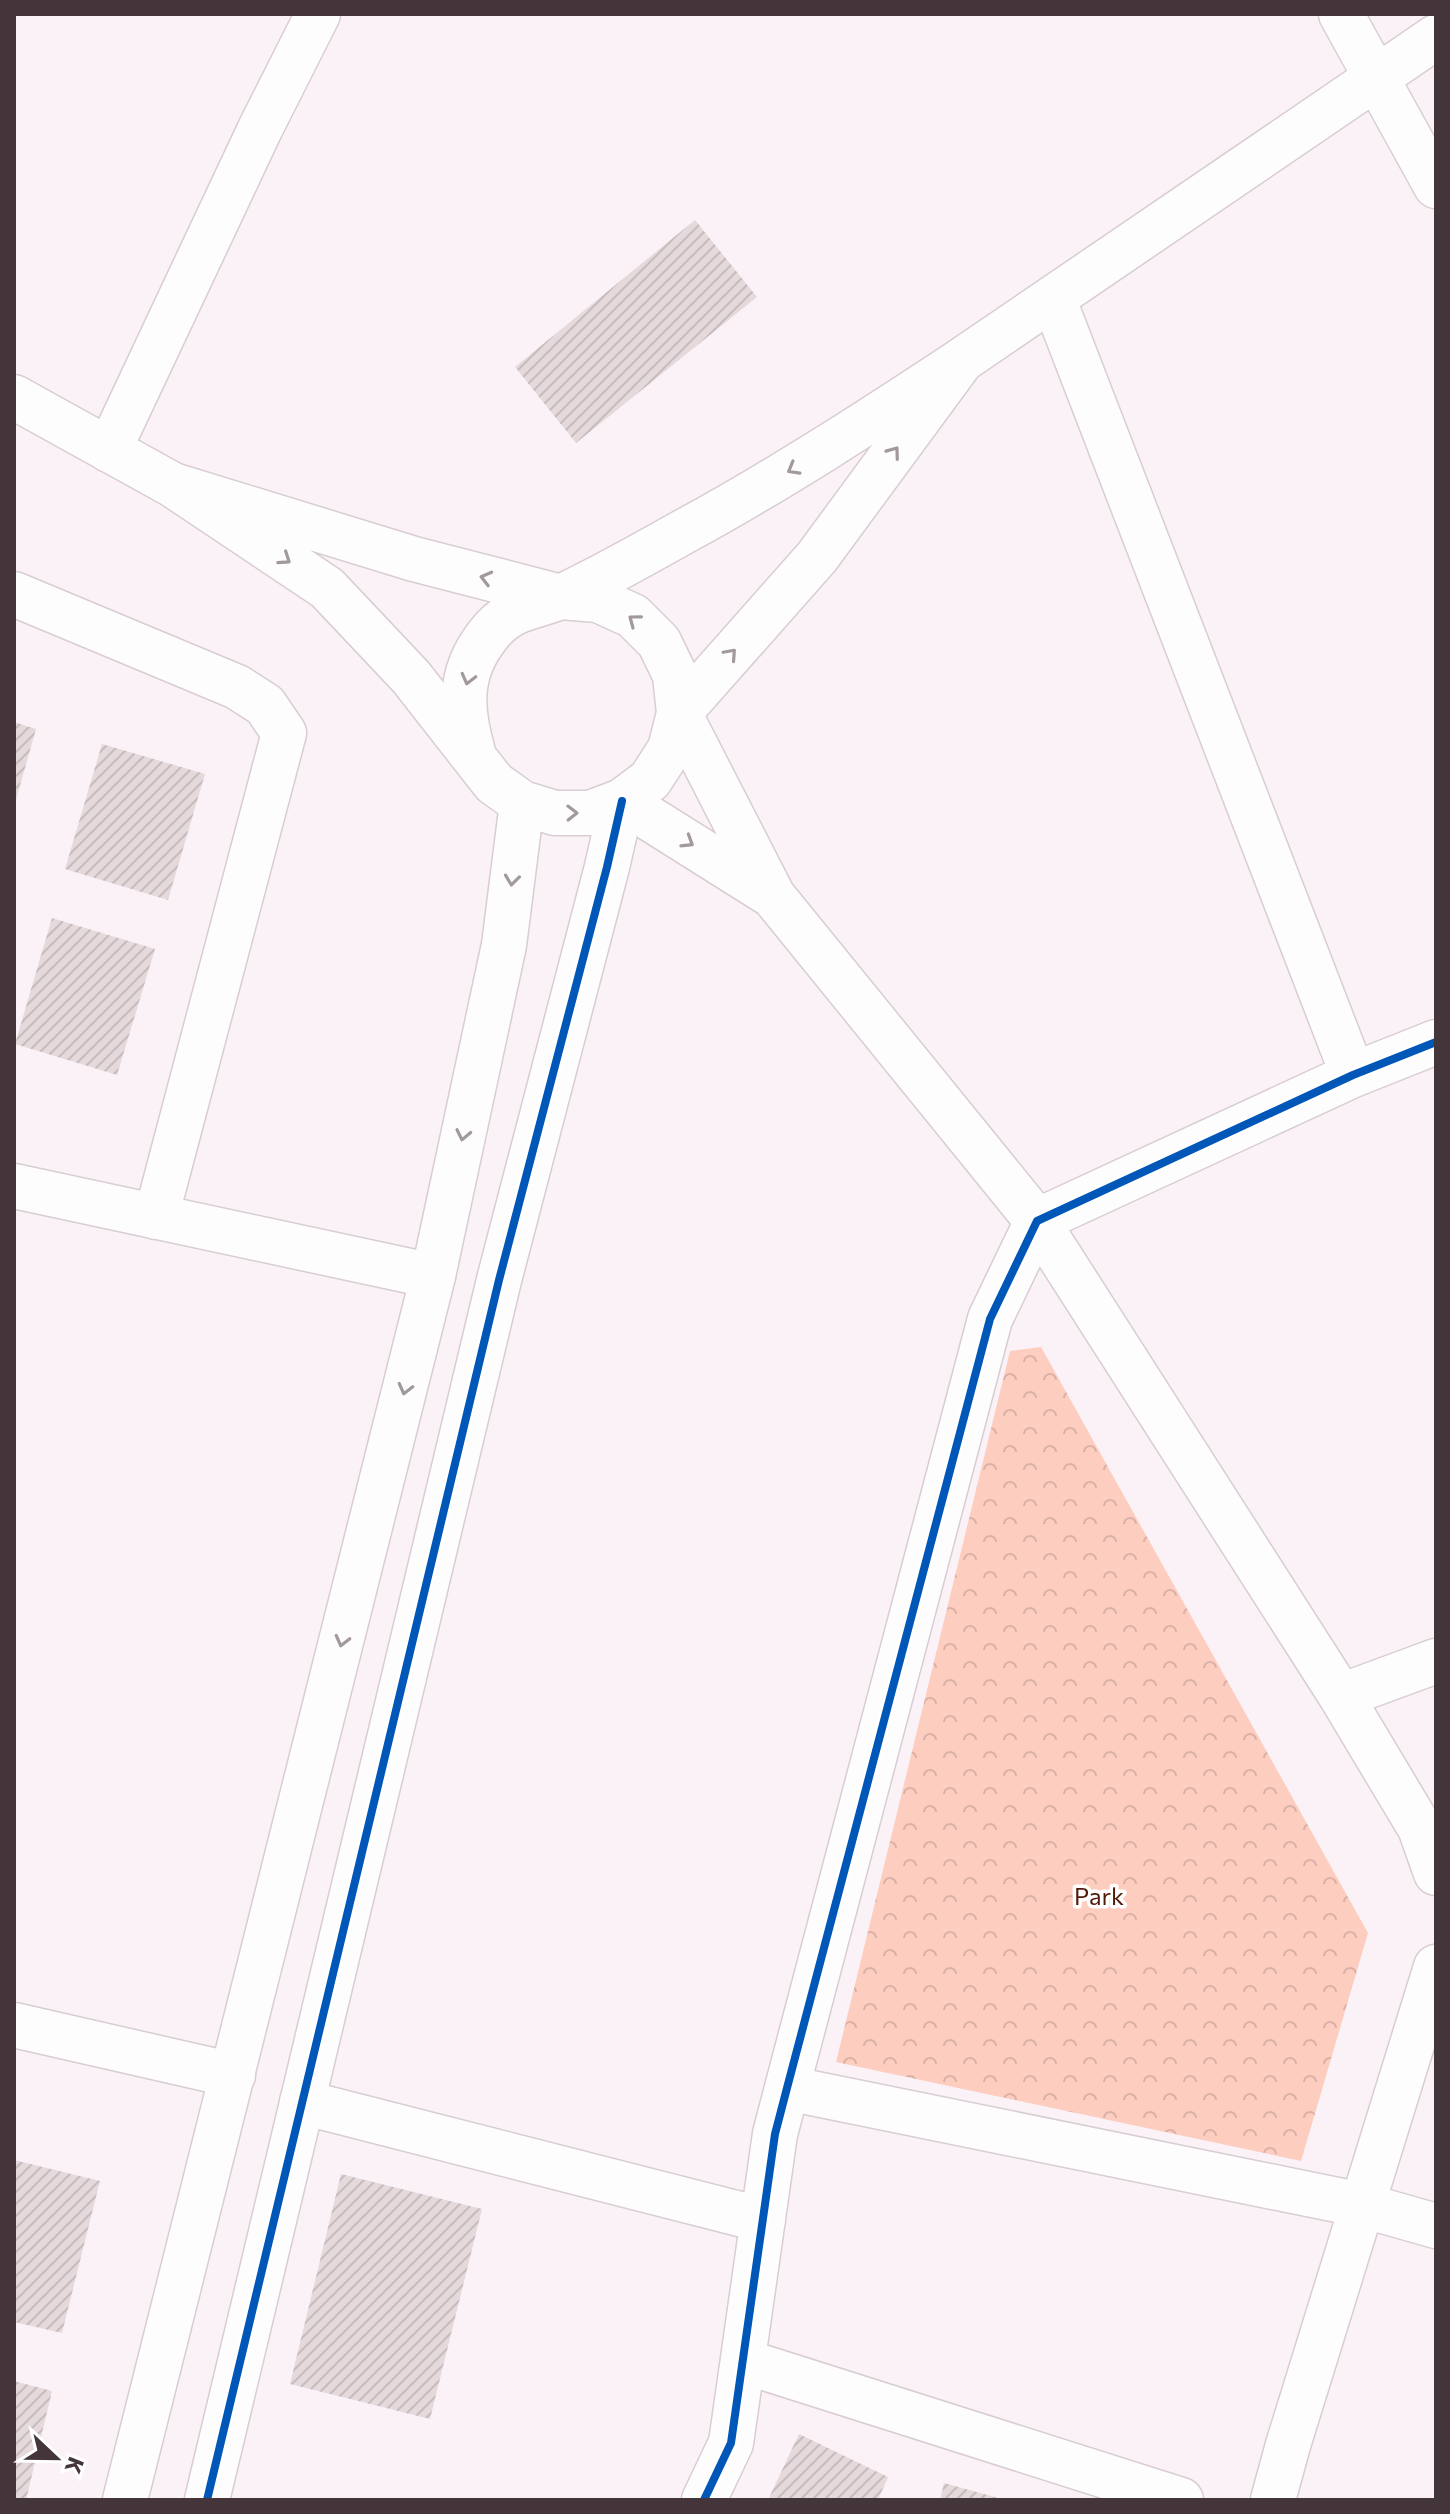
<svg xmlns="http://www.w3.org/2000/svg" width="1450" height="2514" viewBox="0 0 1450 2514" font-family="Commissioner,sans-serif">
	<style>
		.forest { fill: url(#forest-crowns) }
		.building { fill: url(#building-hatch) }
		.lines { fill: none; stroke-linecap: round; stroke-linejoin: round }
		.minor-casing { stroke: #d8cdd2; stroke-width: 47 }
		.tertiary-casing { stroke: #d8cdd2; stroke-width: 47 }
		.minor { stroke: #fefdfe; stroke-width: 44 }
		.tertiary { stroke: #fefdfe; stroke-width: 44 }
		.cycleway-casing { stroke: #fff; stroke-width: 13 }
		.cycleway { stroke: #0057b8; stroke-width: 8 }
		.oneway { stroke: #a1999c }
		.labels { text-anchor: middle; stroke-width: 7; stroke-linejoin: round; paint-order: stroke }
		.park-label { font-size: 24px; fill: #501906; stroke: #fff }
	</style>
	<defs>
		<pattern id="forest-crowns" width="20" height="18" patternUnits="userSpaceOnUse" patternTransform="scale(2)"><rect width="20" height="18" fill="#fdcdc0"/><path d="M2 6a3 3 0 1 1 6 0M12 15a3 3 0 1 1 6 0" fill="none" stroke="#dab1a6"/></pattern>
		<pattern id="building-hatch" width="6" height="6" patternUnits="userSpaceOnUse" patternTransform="scale(2)"><rect width="6" height="6" fill="#e5d9db"/><path d="M-1 1l2-2M0 6l6-6M5 7l2-2" fill="none" stroke="#c6bbbd"/></pattern>
	</defs>
	<rect width="100%" height="100%" fill="#faf2f6"/>
	<path class="forest" d="M1041,1347L1368,1933L1301,2161L836,2062L1010,1351Z"/>
	<path class="building" d="M695,220L757,297L576,443L515,367Z
		M14,722L36,729L15,803H14Z
		M102,744L205,774L168,900L65,869Z
		M52,918L155,949L117,1075L15,1044Z
		M14,2160L100,2181L62,2333L14,2322Z
		M341,2174L482,2209L430,2419L290,2384Z
		M14,2381L52,2391L26,2500H14Z
		M799,2434L888,2477L878,2500H768Z
		M944,2483L1002,2499V2500H940Z"/>
	<g class="lines">
		<g class="minor-casing">
			<path id="minor" d="M1341,14L1436,186
				M1053,298L1353,1075
				M109,450L260,129L318,14
				M14,594L237,687L265,705L284,733L156,1217
				M622,801L773,896L679,713
				M773,896L1037,1221L1341,1696L1420,1828L1436,1873
				M14,1186L433,1276
				M1341,1696L1436,1661
				M14,2025L233,2075
				M787,2088L1362,2205L1436,2226
				M302,2102L763,2220
				M743,2361L1181,2500
				M704,2500L731,2443L775,2134L787,2088L990,1319L1037,1221L1353,1075L1436,1042
				M1273,2500L1288,2445L1436,1967"/>
		</g>
		<g class="tertiary-casing">
			<path id="tertiary" d="M962,360L1436,37
				M14,397L173,485L327,588L411,677L494,783L522,803L555,813H590L622,801L650,780L670,749L679,713L675,675L659,642L633,616L598,600L561,597L414,559L173,485
				M473,752C459,704 459,667 494,628C516,605 540,607 565,595C605,576 644,554 683,532C779,480 871,420 962,360L817,557L679,713
				M125,2500L433,1276L504,945L522,803
				M207,2500L499,1280L607,867L622,801"/>
		</g>
		<use href="#minor" class="minor"/>
		<use href="#tertiary" class="tertiary"/>
		<g class="cycleway-casing">
			<path id="cycleway" d="M207,2500L499,1280L607,867L622,801
				M704,2500L731,2443L775,2134L787,2088L990,1319L1037,1221L1353,1075L1436,1042"/>
		</g>
		<use href="#cycleway" class="cycleway"/>
	</g>
	<defs><path id="oneway-chevron" d="M-2-3.5L2.5 0L-2 3.5" fill="none" stroke-width="1.6" stroke-linecap="round" stroke-linejoin="round" transform="scale(2)"/></defs>
	<g class="oneway">
		<use href="#oneway-chevron" transform="translate(894 452) rotate(-54)"/>
		<use href="#oneway-chevron" transform="translate(793 469) rotate(150)"/>
		<use href="#oneway-chevron" transform="translate(285 559) rotate(34)"/>
		<use href="#oneway-chevron" transform="translate(486 578) rotate(-166)"/>
		<use href="#oneway-chevron" transform="translate(634 620) rotate(-143)"/>
		<use href="#oneway-chevron" transform="translate(731 654) rotate(-48)"/>
		<use href="#oneway-chevron" transform="translate(468 679) rotate(104)"/>
		<use href="#oneway-chevron" transform="translate(572 813) rotate(-1)"/>
		<use href="#oneway-chevron" transform="translate(688 842) rotate(32)"/>
		<use href="#oneway-chevron" transform="translate(512 880) rotate(97)"/>
		<use href="#oneway-chevron" transform="translate(463 1135) rotate(102)"/>
		<use href="#oneway-chevron" transform="translate(405 1389) rotate(104)"/>
		<use href="#oneway-chevron" transform="translate(342 1641) rotate(104)"/>
	</g>
	<g class="labels">
		<g class="park-label">
			<text x="1099" y="1905">Park</text>
		</g>
	</g>
	<rect width="1450" height="2514" fill="none" stroke="#44353b" stroke-width="32"/>
	<g transform="translate(56 2458) rotate(112)" stroke="#ffffff" stroke-width="6" paint-order="stroke">
	<path d="M0-6L14 30L0 20L-14 30Z" fill="#44353b"/>
	<text y="-12" font-size="22" font-weight="bold" text-anchor="middle" fill="#44353b">K</text>
	</g>
</svg>
